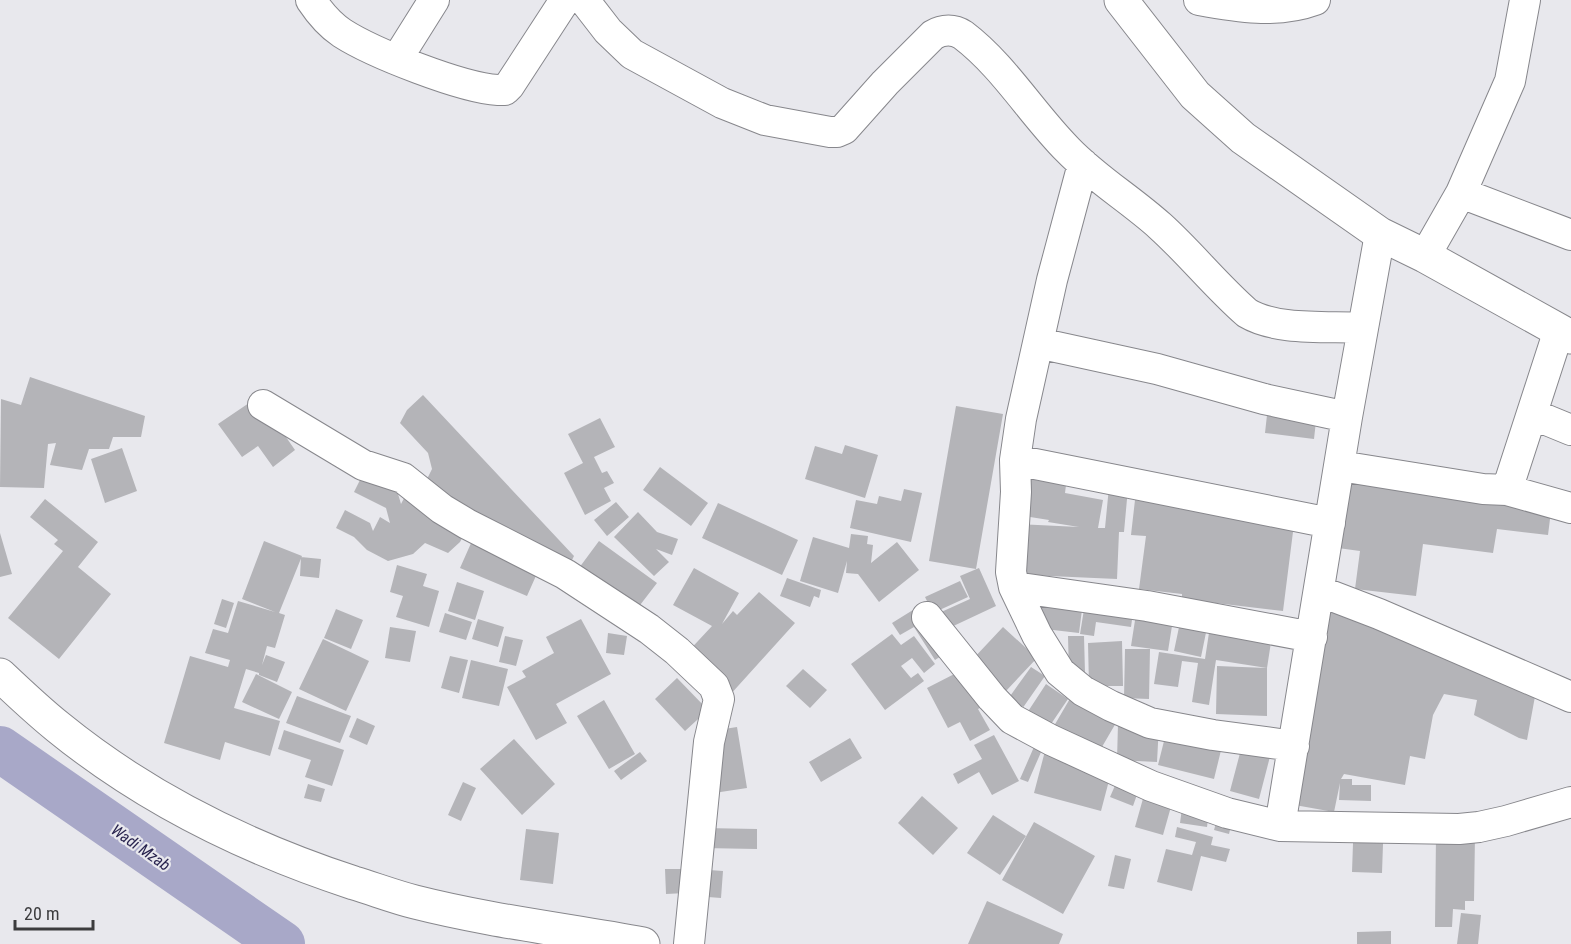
<svg xmlns="http://www.w3.org/2000/svg" width="1571" height="944" viewBox="0 0 1571 944" font-family="'Roboto Condensed',sans-serif">
	<style>
		.lines { fill: none; stroke-linecap: round; stroke-linejoin: round }
		.river { stroke: #a8a8c8; stroke-width: 46 }
		.building { fill: #b4b4b8 }
		.street-casing { stroke: #87878c; stroke-width: 32 }
		.secondary-casing { stroke: #87878c; stroke-width: 35 }
		.street { stroke: #fff; stroke-width: 30 }
		.secondary { stroke: #fff; stroke-width: 33 }
		.labels { text-anchor: middle; stroke-width: 4.5; stroke-linejoin: round; paint-order: stroke }
		.water-label { font-size: 16px; font-style: italic; fill: #28234e; stroke: #e8e8ed }
	</style>
	<rect width="100%" height="100%" fill="#e8e8ed"/>
	<g class="lines">
		<path class="river" d="M0,749L282,944"/>
	</g>
	<path class="building" d="M30,377L145,416L141,437H113L109,449H89L82,470L50,465L56,443L48,444L44,488L0,487L1,399L21,405Z
		M423,395L574,556L568,568L558,570L528,538L453,502L467,529L460,542L448,553L425,543L413,554L388,561L367,550L354,537L336,528L345,510L370,523L373,531L380,517L390,523L386,508L354,492L368,464L393,477L401,504L411,485L426,481L432,469L428,453L400,423L407,410Z
		M258,397L295,450L273,467L258,446L242,457L218,424Z
		M1269,397L1318,403L1314,439L1265,433Z
		M956,406L1003,414L976,569L929,561Z
		M600,418L615,447L594,457L602,473L607,471L614,483L604,488L611,501L585,515L564,473L583,463L568,434Z
		M845,445L878,455L865,498L805,479L815,446L842,454Z
		M122,448L137,491L105,503L91,459Z
		M660,467L708,503L691,526L643,490Z
		M1333,471L1553,495L1548,535L1497,529L1493,553L1423,544L1416,596L1355,589L1360,551L1323,546Z
		M1012,476L1066,485L1065,493L1103,500L1098,528H1105L1109,487L1128,488L1124,532H1119L1117,579L1002,574L1017,524L1079,527L1048,522L1049,520L1005,513Z
		M904,489L922,493L911,542L850,528L856,500L877,504L879,496L901,501Z
		M45,499L98,542L78,567L111,594L59,659L8,618L63,551L54,544L58,540L30,517Z
		M1135,500L1295,516L1283,611L1182,599V594L1139,589L1146,536L1131,535Z
		M616,502L629,517L607,536L594,520Z
		M718,503L798,540L782,575L702,538Z
		M638,512L657,532L678,539L672,555L656,549L669,562L654,576L614,537Z
		M0,533L12,574L0,577Z
		M851,534L868,536L867,544L873,545L871,563L897,542L919,570L879,602L858,574L846,573L847,561L838,593L800,581L813,537L849,548Z
		M264,541L302,556L279,613L285,615L275,648L267,646L262,665L266,655L285,662L277,682L259,675V673L246,669L234,708L280,721L270,756L225,742L220,760L164,743L190,656L228,667L230,660L205,653L213,629L228,633L238,601L275,612L242,599Z
		M472,541L539,569L527,596L460,568Z
		M599,541L657,583L637,609L579,568Z
		M301,557L321,559L319,578L300,576Z
		M397,565L427,574L423,586L439,591L429,627L396,617L403,596L390,592Z
		M694,568L739,593L722,624L733,611L737,615L759,592L795,623L729,696L684,656L712,626L673,605Z
		M979,568L996,606L947,629L939,613L970,599L960,576Z
		M787,578L821,590L819,598L814,596L810,607L780,596Z
		M960,581L968,597L933,613L925,597Z
		M1042,581L1085,586L1079,633L1036,628Z
		M457,582L484,591L475,620L448,611Z
		M1312,583L1538,680L1527,740L1519,738L1474,715L1477,700L1444,694L1433,715L1425,759L1410,756L1405,785L1344,774L1341,779H1352V785H1371V801L1339,800L1340,783L1334,812L1278,802Z
		M1087,591L1135,598L1131,627L1096,622L1094,636L1080,634Z
		M222,599L234,603L226,628L214,624Z
		M1138,601L1175,607L1168,651L1131,646Z
		M921,605L949,651L935,660L914,627L900,635L892,623Z
		M1183,608L1210,613L1201,657L1174,651Z
		M336,609L363,620L351,649L324,638Z
		M445,613L472,622L466,640L439,632Z
		M1212,613L1274,623L1267,668V716L1216,714L1217,666L1267,668L1216,660L1209,705L1192,702L1198,663L1182,661L1178,687L1154,684L1159,652L1205,659Z
		M478,619L504,627L498,647L472,639Z
		M581,619L611,674L556,704L567,723L536,740L507,687L526,677L522,671L554,653L546,637Z
		M390,627L416,631L410,662L385,658Z
		M1003,627L1037,658L1006,691L972,660Z
		M608,633L627,636L624,655L606,653Z
		M892,634L901,645L914,636L935,664L924,673L912,658L901,666L911,678L918,673L924,681L885,710L851,664Z
		M505,636L523,640L516,666L499,662Z
		M1068,636H1084L1085,673L1069,674Z
		M323,639L369,661L346,711L299,689Z
		M1122,641L1123,686H1089L1088,643Z
		M1125,649H1150L1149,699L1124,698Z
		M450,656L468,660L459,693L441,688Z
		M471,660L508,669L499,706L462,698Z
		M968,667L987,704L978,709L990,730L970,741L960,722L948,728L927,688Z
		M1031,667L1045,676L1022,709L1008,699Z
		M803,669L827,690L810,708L786,686Z
		M256,674L292,692L279,719L242,702Z
		M677,678L708,710L685,731L655,699Z
		M1046,684L1068,699L1049,727L1027,713Z
		M1075,690L1120,716L1099,752L1054,726Z
		M297,696L351,716L340,743L286,723Z
		M604,700L635,754L609,769L577,716Z
		M357,718L375,726L367,745L349,737Z
		M1118,724L1159,725L1157,762L1117,760Z
		M1168,725L1224,738L1214,779L1158,765Z
		M737,727L747,788L714,793L705,732Z
		M284,730L344,750L332,786L305,777L311,760L278,749Z
		M994,735L1019,781L992,795L979,772L958,784L953,774L982,759L974,745Z
		M850,738L862,758L821,782L809,762Z
		M1244,738L1273,745L1259,799L1230,791Z
		M514,739L555,784L522,815L480,769Z
		M1037,740L1045,743L1028,782L1020,779Z
		M1045,751L1112,769L1101,811L1034,793Z
		M640,752L647,761L621,780L614,771Z
		M1117,781L1139,789L1133,806L1110,797Z
		M463,782L476,788L461,821L448,815Z
		M308,784L325,789L321,802L304,798Z
		M1146,788L1174,796L1163,835L1135,827Z
		M922,796L958,828L933,855L898,823Z
		M1183,801L1210,804L1207,827L1180,823Z
		M1220,809L1234,813L1229,834L1214,830Z
		M993,815L1026,836L1000,875L967,853Z
		M1354,815H1384L1382,873L1352,872Z
		M1034,822L1095,856L1063,914L1002,880Z
		M1177,827L1213,837L1211,845L1230,849L1226,862L1201,856L1192,891L1157,882L1166,849L1192,855L1196,842L1175,837Z
		M704,828L757,829V849L703,848Z
		M526,829L559,833L553,884L520,880Z
		M1436,835H1475L1474,901H1465V910L1453,909L1452,927H1435Z
		M1115,855L1131,859L1124,889L1108,886Z
		M665,869H685L686,893L666,894Z
		M709,870L723,871L721,898L708,897Z
		M987,901L1063,934L1059,944H968Z
		M1461,913L1481,915L1478,944H1457Z
		M1391,931V944H1357V932Z"/>
	<g class="lines">
		<g class="street-casing">
			<path id="street" d="M311,0C319,12 330,25 342,33C373,53 462,88 498,90H505L509,86L565,0
				M584,0L608,31L632,54L722,103L765,120L830,132H837L844,129L885,83L933,35C943,29 954,29 963,35C1004,66 1032,114 1068,150C1096,179 1130,199 1160,226C1190,253 1216,286 1247,313C1277,331 1327,326 1363,328
				M1199,0C1237,7 1277,14 1315,0
				M397,59L434,0
				M1083,164L1052,280L1021,419L1015,460L1016,492L1011,572L1014,587L1037,635L1060,672L1083,691L1111,706L1150,723L1213,735L1294,746
				M1461,193L1571,235
				M1380,234L1347,417L1280,826L1459,829L1479,827L1506,821L1571,802
				M1425,256L1461,193L1510,81L1525,0
				M1038,343L1157,369L1264,399L1347,417
				M263,405L363,465L403,478L442,509L467,524L565,574L649,629L677,651L714,686L719,699L709,742L689,944
				M1532,414L1571,430
				M1015,460L1330,523
				M1340,466L1483,489L1507,490L1571,508
				M1507,490L1559,330
				M1014,587L1147,606L1312,637
				M1319,591L1379,614L1571,697
				M927,617L992,698L1012,719L1051,740L1151,786L1227,813L1280,826"/>
		</g>
		<g class="secondary-casing">
			<path id="secondary" d="M1121,0L1195,95L1243,138L1380,234L1425,256L1571,337
				M0,675C19,693 38,711 58,727C145,798 247,848 354,883C374,889 395,897 415,902C490,921 567,930 643,944"/>
		</g>
		<use href="#street" class="street"/>
		<use href="#secondary" class="secondary"/>
	</g>
	<g class="labels">
		<g class="water-label">
			<text transform="translate(141 847) rotate(35)" y="6">Wadi Mzab</text>
		</g>
	</g>
	<path d="M15 920v9h78v-9" fill="none" stroke="#3c3c3e" stroke-width="3"/>
	<text x="24" y="920" font-size="18" fill="#3c3c3e" stroke="#e8e8ed" stroke-width="4.5" paint-order="stroke">20 m</text>
</svg>
